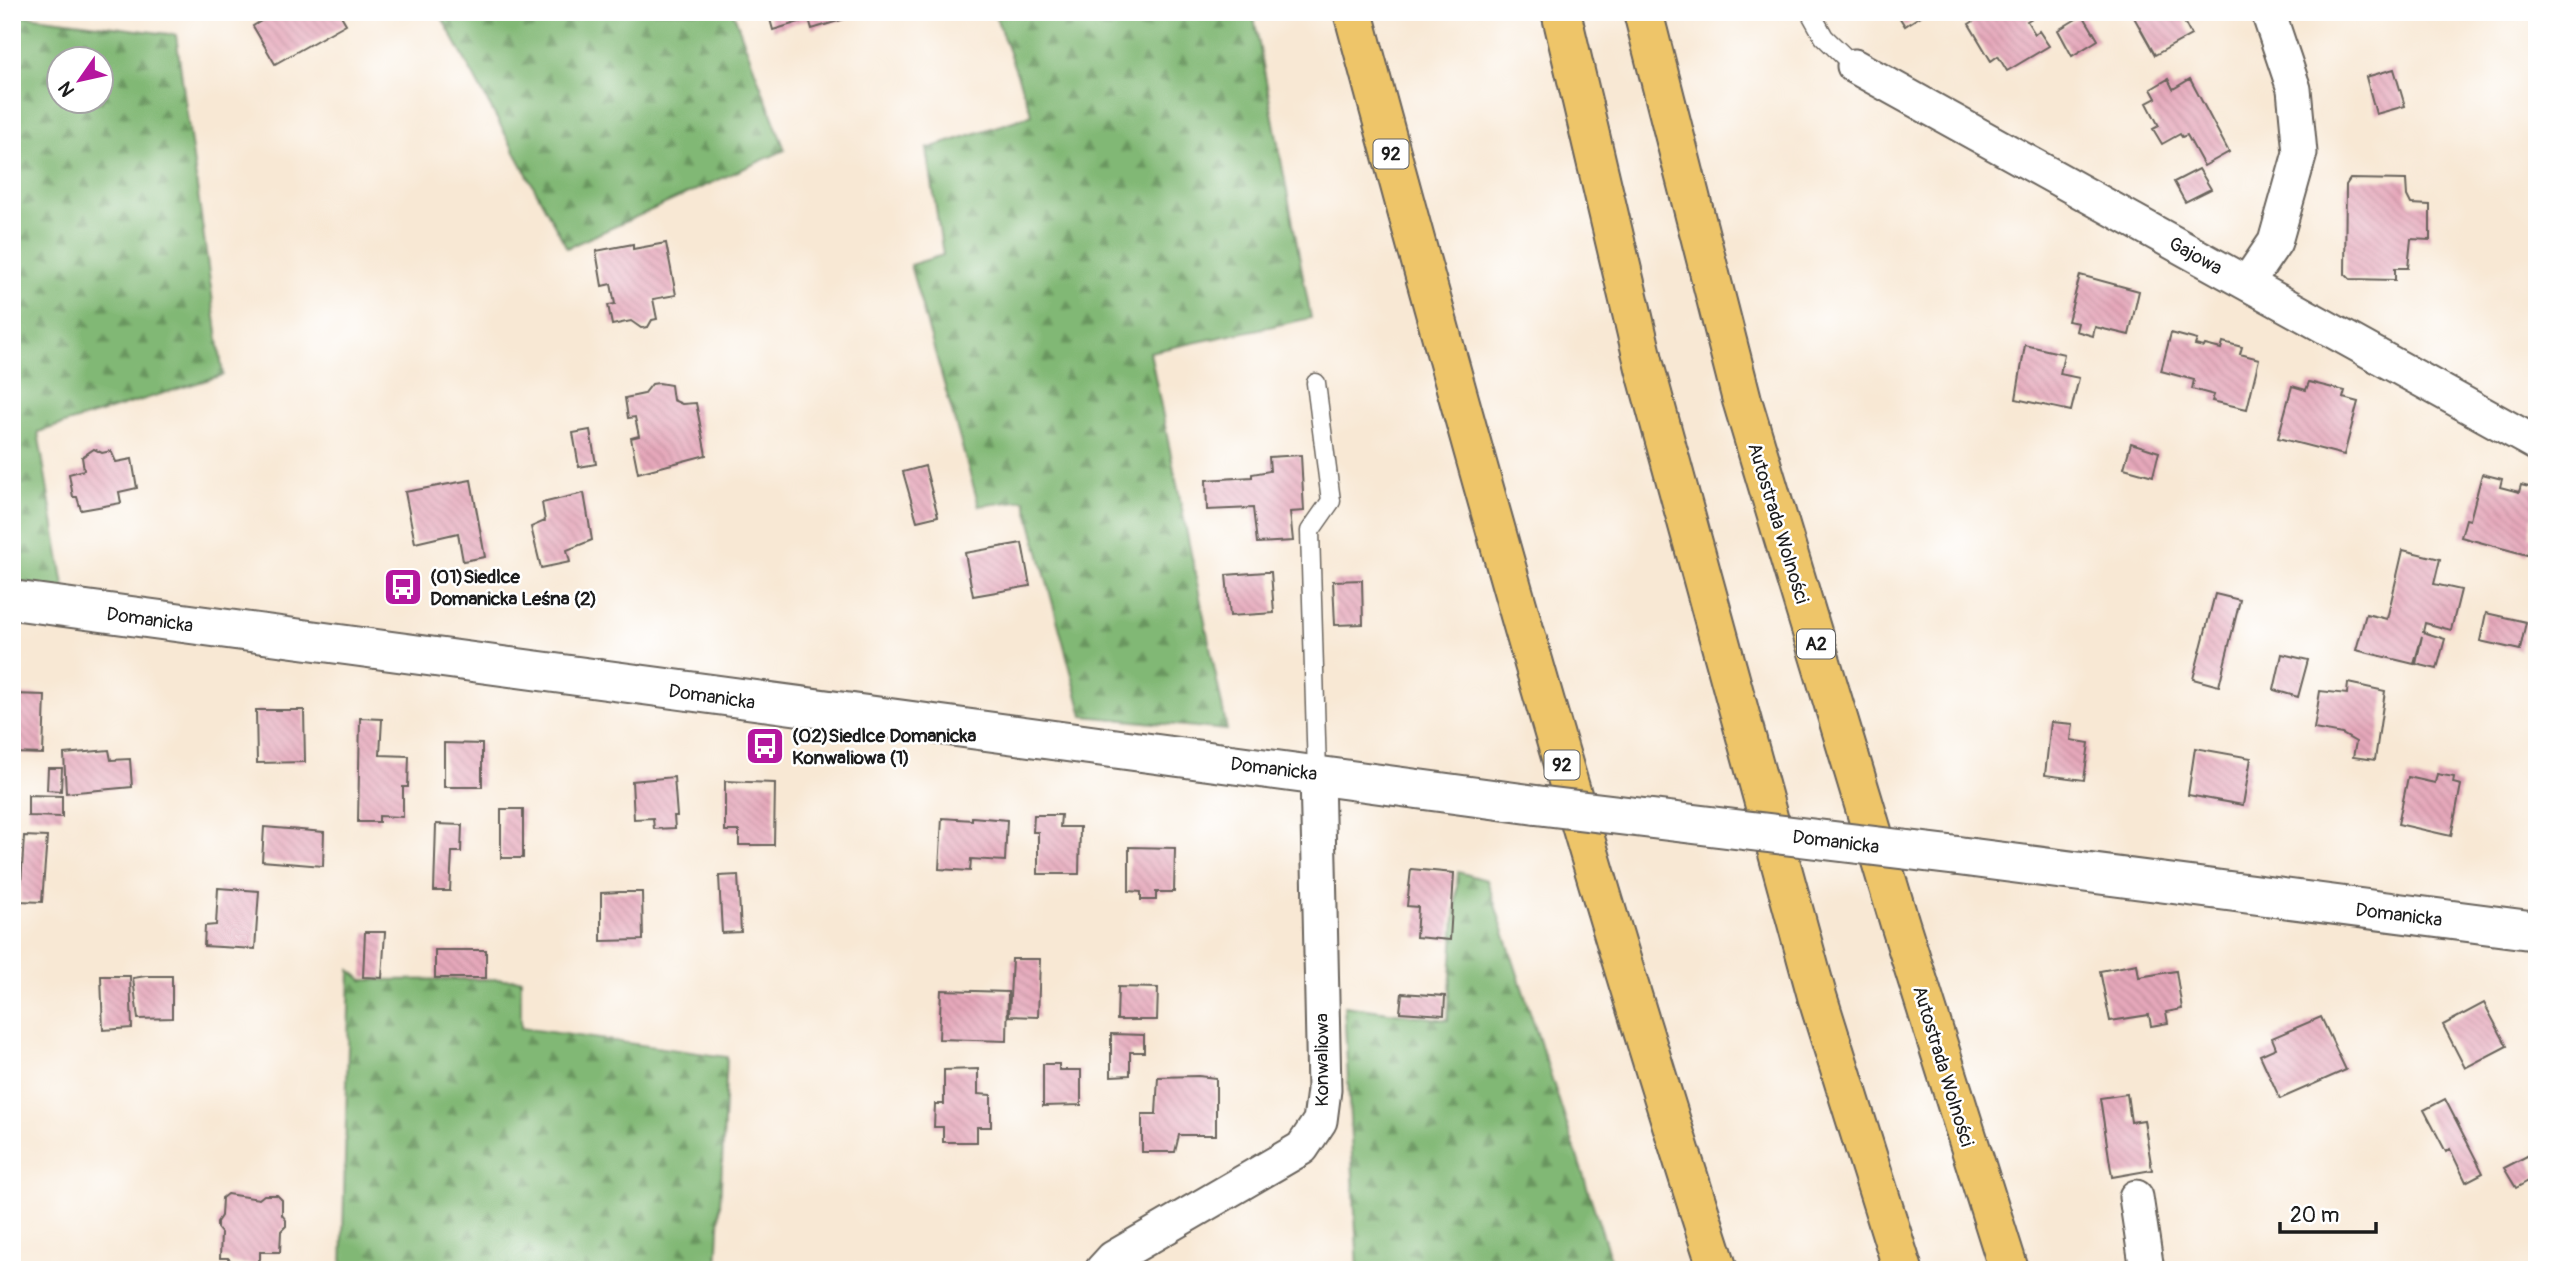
<svg xmlns="http://www.w3.org/2000/svg" width="2549" height="1282" viewBox="0 0 2549 1282" font-family="Pangolin,sans-serif">
	<style>
		.forest { fill: url(#forest-firs); stroke: #4e6a48; stroke-width: 2; fill-rule: evenodd }
		.building { fill: url(#building-back-hatch) }
		.lines { fill: none; stroke-linecap: round; stroke-linejoin: round }
		.service-casing { stroke: #69635c; stroke-width: 21 }
		.minor-casing { stroke: #69635c; stroke-width: 37 }
		.tertiary-casing { stroke: #69635c; stroke-width: 42 }
		.primary-casing { stroke: #69635c; stroke-width: 42 }
		.motorway-casing { stroke: #69635c; stroke-width: 42 }
		.service { stroke: #fff; stroke-width: 18 }
		.minor { stroke: #fff; stroke-width: 33 }
		.tertiary { stroke: #fff; stroke-width: 38 }
		.primary { stroke: #eec569; stroke-width: 38 }
		.motorway { stroke: #eec569; stroke-width: 38 }
		.tertiary-bridge-casing { stroke: #69635c; stroke-width: 42; stroke-linecap: butt }
		.tertiary-bridge { stroke: #fff; stroke-width: 38 }
		.labels { text-anchor: middle; stroke-width: 5; stroke-linejoin: round; paint-order: stroke }
		.shield { fill: #fff; stroke: #606060; stroke-width: 2 }
		.shield-label { font-size: 18px; font-weight: bold; fill: #1c1c1c }
		.street-label { font-size: 19px; fill: #1c1c1c; stroke: #fff }
		.poi-label { font-size: 19px; font-weight: bold; fill: #1c1c1c; stroke: #fff; text-anchor: start }
	</style>
	<defs>
		<pattern id="forest-firs" width="22" height="20" patternUnits="userSpaceOnUse" patternTransform="scale(1.75)"><rect width="22" height="20" fill="#81b875"/><path d="M5 1l3.5 6h-7zM16 11l3.5 6h-7z" fill="#69955f"/></pattern>
		<pattern id="building-back-hatch" width="6" height="6" patternUnits="userSpaceOnUse" patternTransform="scale(1.75)"><rect width="6" height="6" fill="#e5a7ba"/><path d="M-1 5l2 2M0 0l6 6M5-1l2 2" fill="none" stroke="#c48f9f"/></pattern>
	</defs>
	<rect width="100%" height="100%" fill="#fff"/>
	<filter id="ink" filterUnits="userSpaceOnUse"><feTurbulence type="fractalNoise" baseFrequency=".0143" numOctaves="2"/><feDisplacementMap in="SourceGraphic" scale="14" xChannelSelector="R" yChannelSelector="G"/><feConvolveMatrix kernelMatrix="1 2 1 2 8 2 1 2 1" color-interpolation-filters="sRGB"/></filter>
	<filter id="wash" filterUnits="userSpaceOnUse"><feTurbulence type="fractalNoise" baseFrequency=".00686" numOctaves="4" result="noise"/><feDisplacementMap in="SourceGraphic" scale="28" xChannelSelector="R" yChannelSelector="G"/><feGaussianBlur stdDeviation="1.57" result="paint"/><feColorMatrix in="noise" values="0 0 0 0 0 0 0 0 0 0 0 0 0 0 0 0 0 1.4 0 .05"/><feComposite in="paint" operator="in"/></filter>
	<g filter="url(#wash)">
		<rect width="100%" height="100%" fill="#f8e8d4"/>
		<path class="forest" d="M439,12H733L785,150L567,248Z
			M994,12H1253L1311,318L1150,352L1227,730L1083,716L1025,500L979,506L910,265L943,255L927,149L1032,115Z
			M12,14L176,35L223,375L38,432L65,591L12,584ZM60,60H102V102H60Z
			M1458,872L1487,880L1612,1263L1618,1270H1358L1344,1006L1448,1020Z
			M350,970L363,980L521,979V1028L727,1057L717,1270H342Z"/>
		<g id="blocks">
			<path class="building" d="M276,12H339L346,24L275,64L253,26Z
				M768,12H850L851,17L812,29L809,19L773,30Z
				M1896,12H1927L1905,26Z
				M1989,12H2029L2032,18L2027,21L2035,34L2039,31L2049,46L2007,71L1998,56L1991,61L1969,24Z
				M2131,12H2179L2191,35L2155,55Z
				M2083,15L2098,40L2072,56L2058,30Z
				M2394,69L2405,106L2376,114L2366,77Z
				M2168,79L2173,89L2190,79L2229,152L2204,166L2187,135L2182,137L2180,134L2162,144L2153,129L2159,126L2147,103L2156,98L2151,89Z
				M2199,169L2211,189L2185,202L2174,182Z
				M2350,179L2406,180L2407,196L2411,204L2430,205V240L2411,239L2408,268H2395V280L2350,279L2345,274L2346,185Z
				M666,243L676,295L653,299L657,319L652,320L648,327L641,328L631,321L612,325L608,305L615,304L611,284L602,286L596,251L633,244V249Z
				M2080,275L2139,291L2129,335L2095,327L2093,336L2076,331L2078,323L2068,321Z
				M2171,333L2197,340L2195,345L2204,347L2205,345L2221,349L2223,342L2242,347L2240,354L2259,359L2247,409L2212,401L2214,395L2192,389L2194,380L2161,371Z
				M2025,345L2064,354L2060,374L2079,378L2071,411L2016,399Z
				M2309,382L2345,391L2343,398L2358,402L2344,455L2278,438L2292,386L2306,390Z
				M659,383L671,385L673,400L682,404L696,403L706,455L638,473L631,438L639,436L635,417L628,418L625,398L644,394L652,384Z
				M590,430L596,464L579,467L573,433Z
				M2131,443L2159,452L2153,476L2124,468Z
				M94,449L102,453L111,451L116,462L132,459L137,488L119,492L121,503L81,510L77,497H73L69,474L84,470L82,457Z
				M1301,455L1304,511L1290,512L1293,541L1257,543L1253,508L1207,510L1206,480L1252,477V474L1270,471L1269,457Z
				M925,466L938,516L917,521L903,472Z
				M2482,474L2502,479L2500,487L2519,492L2521,485L2537,489L2529,536L2533,538L2527,555L2461,537L2466,519L2470,520Z
				M471,480L485,557L463,561L458,533L415,543L405,492Z
				M584,493L592,540L567,550L570,562L541,568L531,527L545,521L542,503Z
				M1022,543L1030,586L973,596L965,553Z
				M2403,550L2440,559L2434,584L2461,590L2451,630L2425,623L2423,632L2445,639L2437,669L2416,664L2422,636L2414,664L2356,650L2366,614L2387,619Z
				M1266,572H1271L1274,613L1230,616L1226,575Z
				M1362,580L1363,624L1335,625L1333,581Z
				M2215,594L2240,600L2219,686L2193,679Z
				M2486,613L2526,622L2520,650L2480,641Z
				M2282,654L2308,660L2298,697L2274,690Z
				M2348,683L2385,691L2375,760L2353,757L2356,742L2342,734L2314,729L2320,691L2347,694Z
				M12,694L45,695L43,754L14,753Z
				M256,710H304L305,762L257,763Z
				M360,718L382,719L380,755L409,756L408,787H403V817L379,816V822H358Z
				M2051,722L2073,724L2071,740L2089,743L2084,780L2045,775Z
				M444,743L482,744V787H444Z
				M2195,748L2251,758L2243,805L2188,795Z
				M109,750L111,760L130,759L132,787L66,793L64,754Z
				M48,768H62L61,791L47,790Z
				M2437,774L2454,777L2453,783L2461,785L2451,836L2398,824L2408,777L2435,783Z
				M674,777L677,816H674L675,828L654,829L653,818L634,819L632,781Z
				M725,781L775,783L774,845H739V831H725Z
				M28,795L62,796V817L28,816Z
				M501,809H523V858H501Z
				M1034,815H1061L1060,827H1080L1079,874H1038V832H1033Z
				M972,817L1007,820L1005,861L971,859L970,871L939,869L942,818L972,820Z
				M436,824L462,825L461,852H452L450,891H434Z
				M264,827L324,832L323,866L262,861Z
				M24,836L47,837L42,902L20,901Z
				M1129,847L1175,848L1174,892H1156V900H1141V892L1129,891Z
				M1411,869L1454,873L1450,940L1416,937L1418,907L1407,906Z
				M738,875L741,932L722,933L719,876Z
				M218,888L259,891L255,949L204,946L205,926L216,925Z
				M620,892H642L643,940L601,941V893Z
				M365,932H385L382,978L363,977Z
				M435,950H486V978H435Z
				M1012,959H1040L1038,1017L1009,1016Z
				M2137,964L2139,977L2176,971L2182,1009L2166,1012L2168,1023L2151,1026L2149,1015L2110,1021L2100,971Z
				M101,976H130L132,1028L103,1030Z
				M146,976H172V1018L138,1019L133,978Z
				M1118,987L1158,988L1157,1020H1117Z
				M941,990L1008,992L1007,1041L939,1039Z
				M1402,993L1445,996L1444,1015L1400,1012Z
				M2484,1003L2507,1046L2465,1068L2443,1025Z
				M2321,1017L2346,1070L2280,1099L2260,1055L2276,1048L2272,1038Z
				M1111,1034L1144,1035V1052H1130V1075L1111,1076Z
				M1043,1064H1059V1070H1081V1105L1043,1106Z
				M978,1069V1094L991,1095V1127H977V1142H943V1127H934L935,1104H944V1070Z
				M1198,1076L1216,1078V1135H1179L1175,1152H1142V1114H1156L1158,1077Z
				M2127,1094L2131,1122L2144,1120L2152,1170L2112,1177L2100,1098Z
				M2445,1099L2483,1173L2466,1182L2450,1149L2446,1152L2424,1110Z
				M2529,1155L2537,1176L2516,1188L2504,1168Z
				M227,1194L259,1199L264,1195H277L282,1200V1215L286,1220V1226L281,1231L280,1252H260V1259L255,1264L233,1263L228,1258H220L221,1233L217,1228V1222L221,1216L222,1198Z"/>
		</g>
	</g>
	<g filter="url(#ink)">
		<use href="#blocks" fill-opacity="0" stroke="#69635c" stroke-width="2"/>
		<g class="lines">
			<g class="service-casing">
				<path id="service" d="M1810,12L1824,37L1854,66
					M1316,383L1331,501L1310,531L1317,773"/>
			</g>
			<g class="minor-casing">
				<path id="minor" d="M1854,66L2537,444
					M2247,283L2275,242L2300,153L2294,89L2268,12
					M2136,1197L2147,1270
					M1102,1270L1113,1258L1302,1148L1320,1121L1324,1090L1317,773"/>
			</g>
			<g class="tertiary-casing">
				<path id="tertiary" d="M12,600L1536,805
					M1958,856L2537,931"/>
			</g>
			<g class="primary-casing">
				<path id="primary" d="M1353,12C1467,434 1584,854 1718,1270"/>
			</g>
			<g class="motorway-casing">
				<path id="motorway" d="M1561,12L1645,368L1817,996L1903,1270
					M1643,12L1742,400L1900,924L2009,1270"/>
			</g>
			<use href="#service" class="service"/>
			<use href="#minor" class="minor"/>
			<use href="#tertiary" class="tertiary"/>
			<use href="#primary" class="primary"/>
			<use href="#motorway" class="motorway"/>
			<g class="tertiary-bridge-casing">
				<path id="tertiary-bridge" d="M1536,805L1958,856"/>
			</g>
			<use href="#tertiary-bridge" class="tertiary-bridge"/>
		</g>
	</g>
	<defs>
		<g id="bus-square" transform="scale(2.0125)"><rect x="-9" y="-9" width="18" height="18" rx="4" fill="#b5179e" stroke="#fff"/><path d="M-5-6H5V4H4V6H2V4H-2V6H-4V4H-5ZM-3.5-4V0h7V-4ZM-3.5 1.2v1.5H-2V1.2ZM2 1.2v1.5H3.5V1.2Z" fill="#fff"/></g>
	</defs>
	<g fill-rule="evenodd">
		<use href="#bus-square" x="403" y="587"/>
		<use href="#bus-square" x="765" y="746"/>
	</g>
	<g class="labels">
		<g class="shield">
			<rect x="1373.5" y="139.5" width="35" height="29" rx="5"/>
			<rect x="1797" y="629.5" width="38" height="29" rx="5"/>
			<rect x="1544.5" y="750.5" width="35" height="29" rx="5"/>
		</g>
		<g class="shield-label">
			<text x="1391" y="160">92</text>
			<text x="1816" y="650">A2</text>
			<text x="1562" y="771">92</text>
		</g>
		<g class="street-label">
			<text transform="translate(2196 255) rotate(29)" y="7">Gajowa</text>
			<text transform="translate(1779 523) rotate(73)" y="7">Autostrada Wolności</text>
			<text transform="translate(150 619) rotate(8)" y="7">Domanicka</text>
			<text transform="translate(712 696) rotate(8)" y="7">Domanicka</text>
			<text transform="translate(1274 768) rotate(7)" y="7">Domanicka</text>
			<text transform="translate(1836 841) rotate(7)" y="7">Domanicka</text>
			<text transform="translate(2399 914) rotate(7)" y="7">Domanicka</text>
			<text transform="translate(1321 1060) rotate(-90)" y="7">Konwaliowa</text>
			<text transform="translate(1944 1066) rotate(73)" y="7">Autostrada Wolności</text>
		</g>
		<g class="poi-label">
			<text x="430" y="583">(01)Siedlce<tspan x="430" dy="22">Domanicka Leśna (2)</tspan></text>
			<text x="792" y="742">(02)Siedlce Domanicka<tspan x="792" dy="22">Konwaliowa (1)</tspan></text>
		</g>
	</g>
	<rect width="2549" height="1282" fill="none" stroke="#fff" stroke-width="42"/>
	<g transform="translate(80 80) rotate(236)"><circle r="33" fill="#ffffff" stroke="#a4a4a4" stroke-width="2"/>
	<path d="M0-5L12 26L0 18L-12 26Z" fill="#b5179e"/>
	<text y="-10" font-size="19" font-weight="bold" text-anchor="middle" fill="#1c1c1c">N</text>
	</g>
	<path d="M2280 1222v10h96v-10" fill="none" stroke="#1c1c1c" stroke-width="3.5"/>
	<text x="2290" y="1222" font-size="21" fill="#1c1c1c" stroke="#ffffff" stroke-width="5" paint-order="stroke">20 m</text>
</svg>
